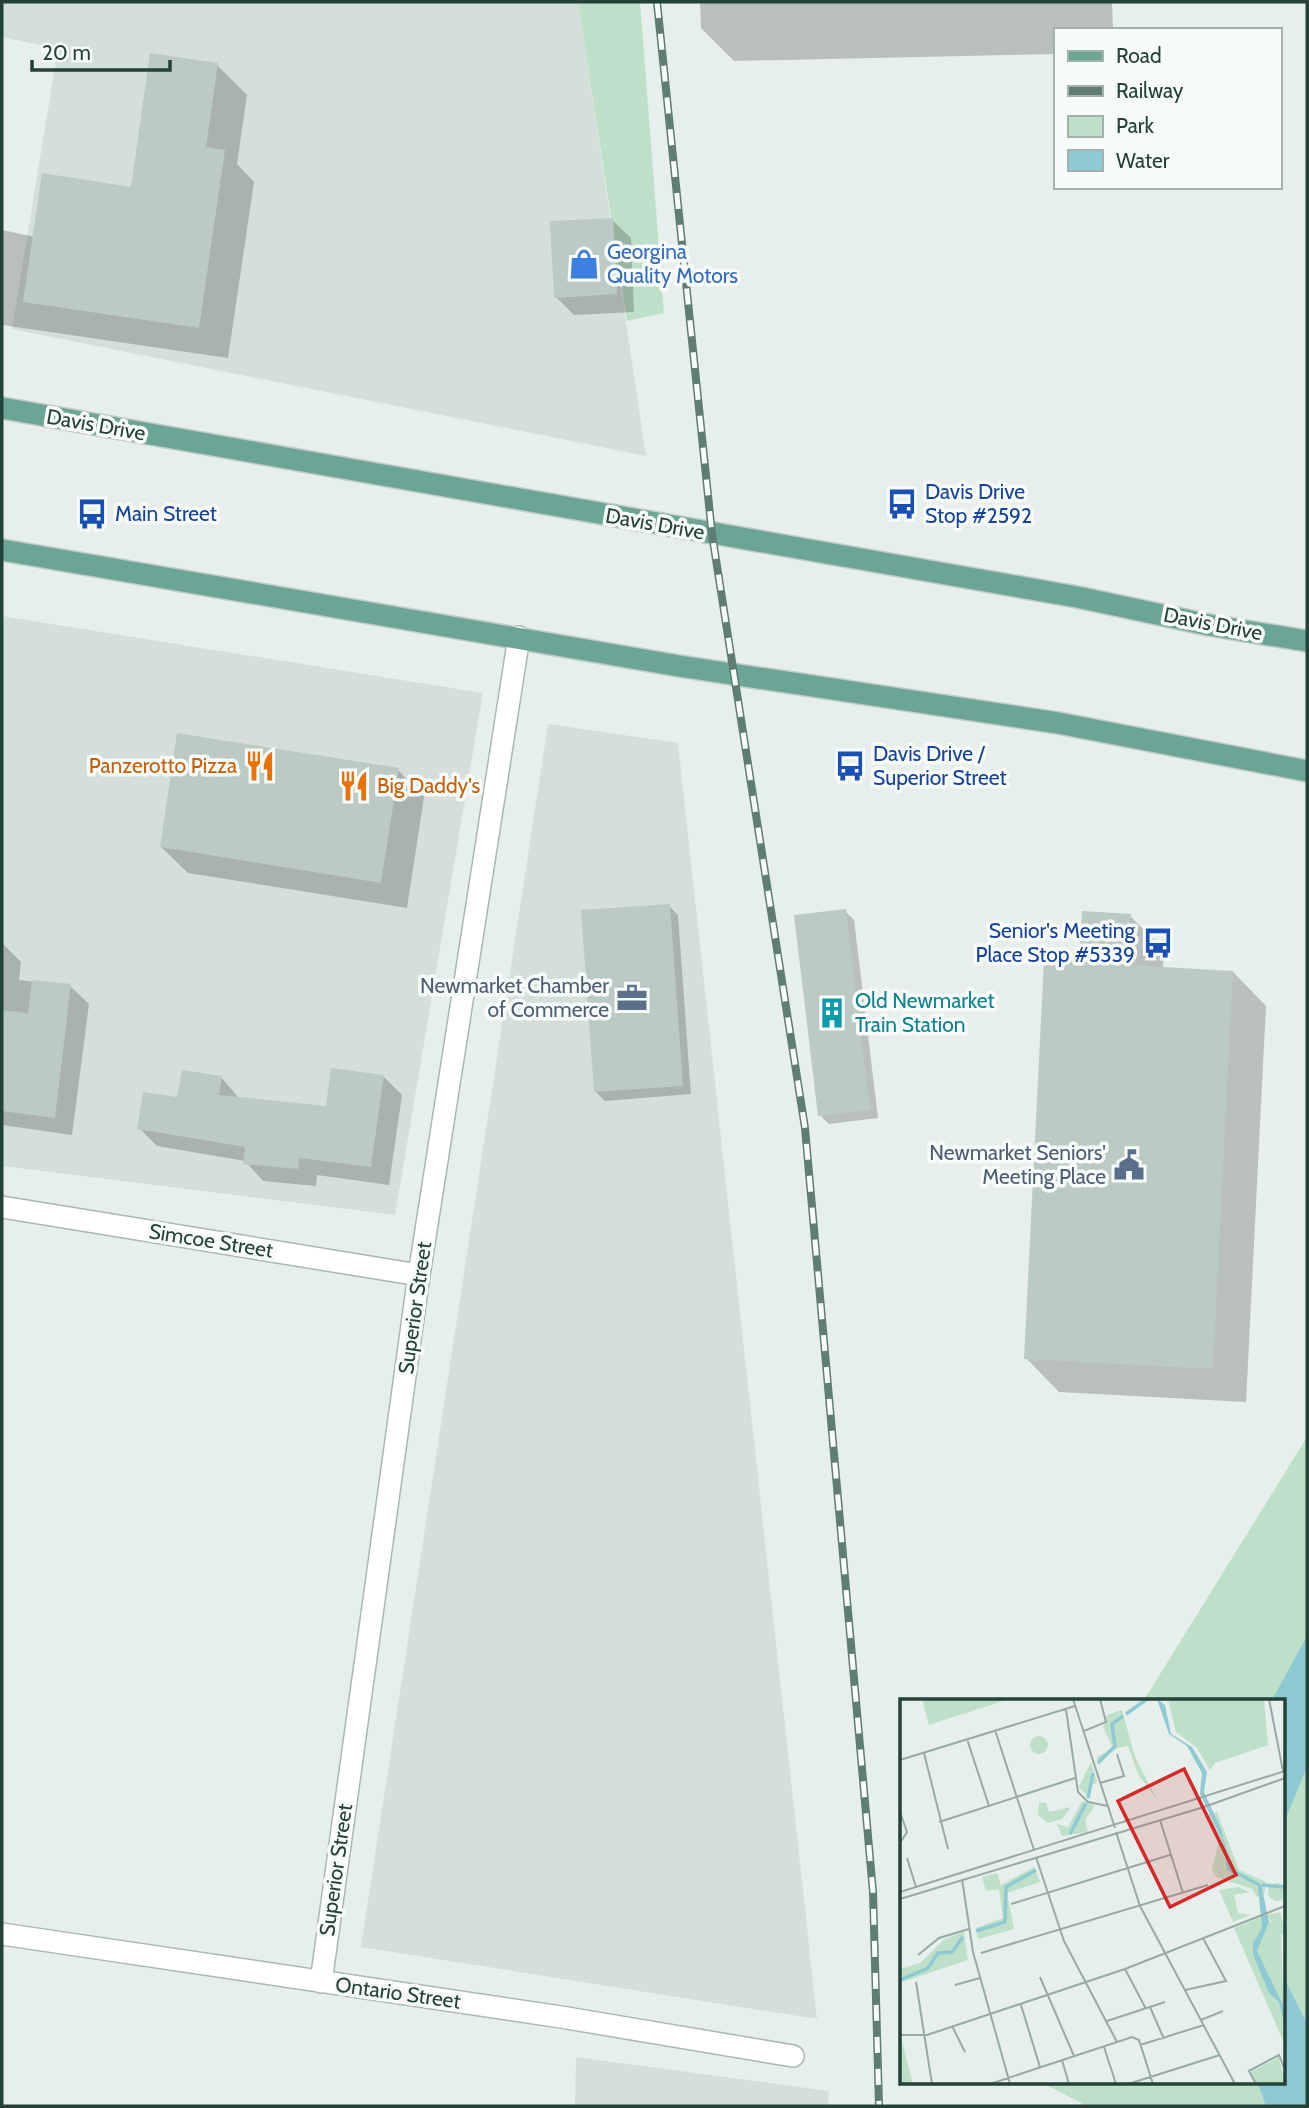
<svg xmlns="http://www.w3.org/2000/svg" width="1309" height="2108" viewBox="0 0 1309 2108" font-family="Cabin,sans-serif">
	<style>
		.built { fill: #d4dfda }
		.green { fill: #bfe0c8 }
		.water { fill: #8ec9d4 }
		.shadow { fill: #0003 }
		.building { fill: #bbcac4 }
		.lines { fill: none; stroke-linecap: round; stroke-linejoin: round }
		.street-casing { stroke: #a8b8b2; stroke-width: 24 }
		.primary-casing { stroke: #c2cac8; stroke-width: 24 }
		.street { stroke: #fff; stroke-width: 21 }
		.primary { stroke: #6aa596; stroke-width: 21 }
		.rail-casing { stroke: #5f7d75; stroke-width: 8 }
		.rail { stroke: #f7fbf9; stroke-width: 5; stroke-dasharray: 16; stroke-linecap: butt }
		.labels { text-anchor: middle; stroke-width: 7; stroke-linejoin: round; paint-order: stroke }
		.shop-label { font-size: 21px; fill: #366cbe; stroke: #f7fbf9; text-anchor: start }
		.street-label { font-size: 21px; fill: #24423a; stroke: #f7fbf9 }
		.transit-label { font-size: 21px; fill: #164399; stroke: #f7fbf9; text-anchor: start }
		.food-label { font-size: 21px; fill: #c56008; stroke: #f7fbf9; text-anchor: end }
		.service-label { font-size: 21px; fill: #4e5e75; stroke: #f7fbf9; text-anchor: end }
		.culture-label { font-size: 21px; fill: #0d838f; stroke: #f7fbf9; text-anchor: start }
		.inset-river { fill: none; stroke: #8ec9d4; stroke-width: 3.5 }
		.inset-road { fill: none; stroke: #98aaa4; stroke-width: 2 }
		.view { fill: #d62828; fill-opacity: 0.15; stroke: #d62828; stroke-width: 3.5 }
		.inset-edge { fill: none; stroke: #24423a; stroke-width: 3.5 }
	</style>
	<rect width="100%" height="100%" fill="#e6efeb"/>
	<path class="built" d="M2,2H578L646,456L12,329L58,49L2,37Z
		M2,616L483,693L395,1215L2,1166Z
		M548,724L678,743L817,2019L361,1947Z
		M576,2057L829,2091L828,2106H575Z"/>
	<path class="green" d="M578,2H640L664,313L627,321Z
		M1307,1437V2106H1087L1040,2082H1283V1700H1144Z"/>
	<path class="water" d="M1307,1636V1767L1283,1825V1700H1272Z
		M1283,1976L1307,2023V2106H1266L1257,2082H1283Z"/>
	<path class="shadow" d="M700,2H1112L1113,30H1055V54L734,61L701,28Z
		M217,65L247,95L237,164L254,182L228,358L2,325V230L35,237L132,189Z
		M612,220L631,238L634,312L574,315L556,297Z
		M398,770L424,797L407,908L188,873L161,847Z
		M669,906L678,915L691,1094L605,1101L596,1092Z
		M845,911L854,920L878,1118L829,1124L820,1115Z
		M1130,916L1164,949L1163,968L1233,972L1266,1006L1246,1402L1059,1392L1026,1358L1081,964Z
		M2,943L21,962L19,980L70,986L89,1004L72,1135L2,1125Z
		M221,1077L239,1098L328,1108L384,1077L402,1095L389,1185L317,1175L316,1186L263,1181L245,1161L157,1146L139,1128L179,1099Z"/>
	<path class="building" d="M150,53L218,63L206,147L225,150L199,328L23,302L42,173L131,187Z
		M613,218L617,294L554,298L550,221Z
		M177,733L399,768L381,883L160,847Z
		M670,904L683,1086L594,1092L581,910Z
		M846,909L870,1110L818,1116L794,915Z
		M1082,911L1131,914L1128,965L1233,971L1213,1369L1024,1359L1044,960L1079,962Z
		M32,980L71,984L55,1118L2,1111V1010L28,1013Z
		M331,1068L384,1075L371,1167L299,1158L298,1169L243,1164L245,1147L137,1129L143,1092L177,1097L182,1070L222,1076L219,1095L326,1106Z"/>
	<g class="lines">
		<g class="street-casing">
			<path id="street" d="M2,1207L419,1275
				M2,1934L561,2017L793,2056
				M321,1982L419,1275L519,637"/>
		</g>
		<g class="primary-casing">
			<path id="primary" d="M2,408L1077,597L1209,625L1307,641
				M2,550L679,666L1058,723L1307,771"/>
		</g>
		<use href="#street" class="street"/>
		<use href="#primary" class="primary"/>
		<g class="rail-casing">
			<path id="rail" d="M657,2L712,534L805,1128L873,1892L879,2106"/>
		</g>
		<use href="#rail" class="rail"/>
	</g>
	<defs>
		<g id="shop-bare" transform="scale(2.415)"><path d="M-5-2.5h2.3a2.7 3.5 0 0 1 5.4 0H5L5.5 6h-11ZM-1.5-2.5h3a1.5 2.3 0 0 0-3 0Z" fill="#3f7fe0" stroke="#f7fbf9" stroke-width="2.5" paint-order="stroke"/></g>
		<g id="bus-bare" transform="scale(2.415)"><path d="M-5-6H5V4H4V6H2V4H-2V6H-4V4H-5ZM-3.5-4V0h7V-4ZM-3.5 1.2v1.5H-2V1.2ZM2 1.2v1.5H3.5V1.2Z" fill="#1a4fb4" stroke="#f7fbf9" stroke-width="2.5" paint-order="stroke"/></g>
		<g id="restaurant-bare" transform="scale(2.415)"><path d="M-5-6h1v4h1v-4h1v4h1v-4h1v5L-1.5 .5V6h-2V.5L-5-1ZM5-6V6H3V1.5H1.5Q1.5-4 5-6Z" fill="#e8710a" stroke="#f7fbf9" stroke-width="2.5" paint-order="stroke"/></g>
		<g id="office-bare" transform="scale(2.415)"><path d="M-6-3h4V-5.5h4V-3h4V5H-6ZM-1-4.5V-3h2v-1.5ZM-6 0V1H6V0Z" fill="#5c6f8a" stroke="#f7fbf9" stroke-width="2.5" paint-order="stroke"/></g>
		<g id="building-bare" transform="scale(2.415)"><path d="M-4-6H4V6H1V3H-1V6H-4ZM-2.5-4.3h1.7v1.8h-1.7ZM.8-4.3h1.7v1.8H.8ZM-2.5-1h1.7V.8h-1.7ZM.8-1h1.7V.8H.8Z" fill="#0f9aa8" stroke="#f7fbf9" stroke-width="2.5" paint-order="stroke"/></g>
		<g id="civic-bare" transform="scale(2.415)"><path d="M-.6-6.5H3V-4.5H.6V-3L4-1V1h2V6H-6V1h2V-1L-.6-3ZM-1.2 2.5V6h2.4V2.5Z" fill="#5c6f8a" stroke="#f7fbf9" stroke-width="2.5" paint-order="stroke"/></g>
	</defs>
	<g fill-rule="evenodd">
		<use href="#shop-bare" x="584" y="264"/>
		<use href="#bus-bare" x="902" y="504"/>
		<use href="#bus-bare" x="92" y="514"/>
		<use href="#restaurant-bare" x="260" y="766"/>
		<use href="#bus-bare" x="850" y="766"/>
		<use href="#restaurant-bare" x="354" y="786"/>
		<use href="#bus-bare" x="1158" y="943"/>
		<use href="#office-bare" x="632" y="998"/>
		<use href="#building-bare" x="832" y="1013"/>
		<use href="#civic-bare" x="1129" y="1165"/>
	</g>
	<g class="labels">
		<g class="shop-label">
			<text x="607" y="259">Georgina<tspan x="607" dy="24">Quality Motors</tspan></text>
		</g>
		<g class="street-label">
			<text transform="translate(96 425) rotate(10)" y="7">Davis Drive</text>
			<text transform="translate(655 524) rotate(10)" y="7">Davis Drive</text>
			<text transform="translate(1213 624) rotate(11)" y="7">Davis Drive</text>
			<text transform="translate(211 1241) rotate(9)" y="7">Simcoe Street</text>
			<text transform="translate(415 1308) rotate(-82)" y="7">Superior Street</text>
			<text transform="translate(336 1870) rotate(-82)" y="7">Superior Street</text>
			<text transform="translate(398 1993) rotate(8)" y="7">Ontario Street</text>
		</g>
		<g class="transit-label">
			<text x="925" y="499">Davis Drive<tspan x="925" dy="24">Stop #2592</tspan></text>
			<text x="115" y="521">Main Street</text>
			<text x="873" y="761">Davis Drive /<tspan x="873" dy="24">Superior Street</tspan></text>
			<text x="1135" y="938" text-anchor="end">Senior's Meeting<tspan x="1135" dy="24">Place Stop #5339</tspan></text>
		</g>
		<g class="food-label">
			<text x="237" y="773">Panzerotto Pizza</text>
			<text x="377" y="793" text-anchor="start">Big Daddy's</text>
		</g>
		<g class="service-label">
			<text x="609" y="993">Newmarket Chamber<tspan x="609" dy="24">of Commerce</tspan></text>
			<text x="1106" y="1160">Newmarket Seniors'<tspan x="1106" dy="24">Meeting Place</tspan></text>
		</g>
		<g class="culture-label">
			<text x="855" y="1008">Old Newmarket<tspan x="855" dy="24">Train Station</tspan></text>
		</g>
	</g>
	<g transform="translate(900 1699)">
		<rect width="385" height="385" fill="#e6efeb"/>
		<path d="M22,0H109L29,26ZM268,0L364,1L368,46L315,64L310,71L297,49L276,33ZM222,11L235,58L258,102L238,75L228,47L217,49L198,65L197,58L213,49L203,28L207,16ZM130 46a9 9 0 1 1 18 0a9 9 0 1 1-18 0ZM191,63L197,84L191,86L189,99L179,88ZM182,102L195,107L185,121L188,133L162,137L157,125L168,128ZM139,103L146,104L149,113L171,108L162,120L148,124L138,116ZM317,113L339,171L366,183L364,196L357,198L352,190L316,178L312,171L319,141L308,115ZM134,168L140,183L107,194L114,230L78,240L76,229L103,219L99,190L86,192L82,178L97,174L101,186ZM368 193a9 9 0 1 1 18 0a9 9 0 1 1-18 0ZM338,188L350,193L334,196L338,214L350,216L333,223L319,191ZM380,213L385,232V237L381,235L385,346L334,229L361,218L372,224L367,216ZM64,233L68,261L2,283L0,312V270L20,264L45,240ZM0,341L2,342L13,385H0ZM379,358L385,385H357L351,373Z" fill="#bfe0c8"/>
		<path d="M257,0L265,6L271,35L292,48L307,73L304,93L321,130L331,169L361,185L369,223L357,252L383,306L385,328L379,303L369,294L353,255V244L362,229L358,187L327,171L323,142L300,95L302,74L287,47L269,35Z" fill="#8ec9d4"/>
		<path class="inset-river" d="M226,15L247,0M198,64L215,47L212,25L223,17M188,99L193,74M170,135L186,104M362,186L385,188M76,232L105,223L106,188L136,171M0,281L28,269L38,254L52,253L63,238"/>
		<path class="inset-road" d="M173,0L215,129M369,0L383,72M166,10L178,93L188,103L208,107M95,31L134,151M184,32L206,23L200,0M67,40L89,107M24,54L48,150M0,61L175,7M200,84L224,77L217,55M0,113L7,133L0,144M260,121L283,194M39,123L175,79M216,133L240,207L335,385M136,158L164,242L217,343M7,159L16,188M62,180L73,253L110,385M0,193L385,72M0,200L304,108L385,79M111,205L270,156M81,254L308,186M18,256L39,239L69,230M225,270L385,207M140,278L174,357M16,283L32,385M55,286L80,279M285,291L326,282L303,239M121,306L140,368M250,308L264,340M301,321L323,312M207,322L265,303M52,327L65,353M0,336H27L225,270L246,310M240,346L304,326M204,348L216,385M162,361L169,385M90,385L232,338L239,341L253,385M228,385L320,356M356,385L349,372L379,356L385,371"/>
		<path class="view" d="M284,70L336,176L270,208L218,102Z"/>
		<rect width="385" height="385" class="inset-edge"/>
	</g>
	<rect width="1309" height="2108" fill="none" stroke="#24423a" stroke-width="7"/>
	<rect x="1054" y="28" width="228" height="161" fill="#f7fbf9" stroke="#a3b1ad" stroke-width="2"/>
	<rect x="1068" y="51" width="35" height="10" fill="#6aa596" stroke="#a3b1ad" stroke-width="2"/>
	<text x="1116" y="63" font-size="21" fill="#24423a">Road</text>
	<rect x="1068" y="86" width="35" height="10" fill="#5f7d75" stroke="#a3b1ad" stroke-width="2"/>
	<text x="1116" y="98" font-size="21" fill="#24423a">Railway</text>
	<rect x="1068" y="116" width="35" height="21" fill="#bfe0c8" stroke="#a3b1ad" stroke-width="2"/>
	<text x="1116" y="133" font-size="21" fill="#24423a">Park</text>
	<rect x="1068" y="150" width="35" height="21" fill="#8ec9d4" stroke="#a3b1ad" stroke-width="2"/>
	<text x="1116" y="168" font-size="21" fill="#24423a">Water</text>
	<path d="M32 60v10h138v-10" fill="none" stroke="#24423a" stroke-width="3.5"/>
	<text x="42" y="60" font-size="21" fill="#24423a" stroke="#f7fbf9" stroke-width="5" paint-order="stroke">20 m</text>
</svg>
